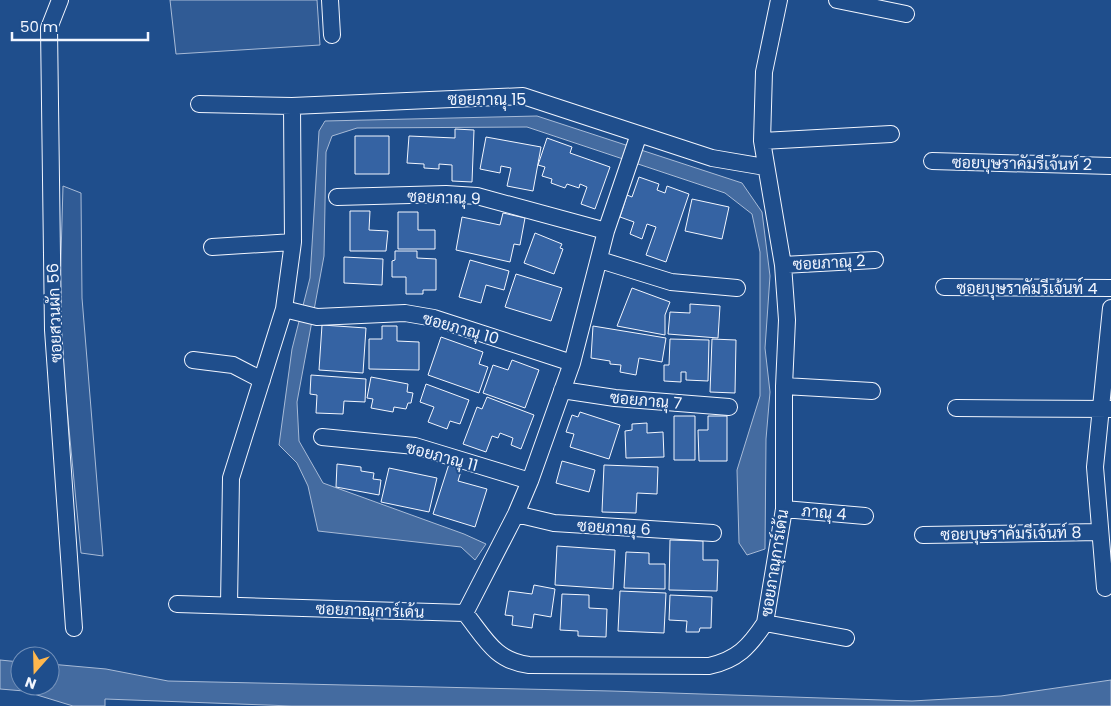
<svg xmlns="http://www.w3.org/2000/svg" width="1111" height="706" viewBox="0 0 1111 706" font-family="Poppins,Sarabun,sans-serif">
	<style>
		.built { fill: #305b95; stroke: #a8bbd7 }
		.water { fill: #446ba0; stroke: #a8bbd7 }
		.building { fill: #3563a3; stroke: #f2f6ff }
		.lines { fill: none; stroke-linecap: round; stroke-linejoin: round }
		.street-casing { stroke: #f2f6ff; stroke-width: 18 }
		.street { stroke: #1f4e8c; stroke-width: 16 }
		.labels { text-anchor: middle; stroke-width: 4; stroke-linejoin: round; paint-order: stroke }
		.street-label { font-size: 16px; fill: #f2f6ff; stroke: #1f4e8c }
	</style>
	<rect width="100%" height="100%" fill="#1f4e8c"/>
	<path class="built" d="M170,0H317L320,45L176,54Z
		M63,186L81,193L82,298L103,556L81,553L59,325Z"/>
	<path class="water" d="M537,116L742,183L762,212L770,276L765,348L770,392L766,439L765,549L747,555L739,543L737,470L760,396V252L752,214L725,193L527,127L357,128L332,136L326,152L324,256L297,402L299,441L323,483L464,534L486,544L475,560L461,547L318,531L308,486L297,463L279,445L292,349L310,278L319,131L325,121Z
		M0,660L20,662V686H50V664L106,669L168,681L611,691L912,701L1001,696L1111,680V706H292L105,699V706H73L24,691L0,689Z"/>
	<path class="building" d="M455,129L474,130L472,182L452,181V165L439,164V169L424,168V164L407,163L409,136L455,138Z
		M355,136H389V174H355Z
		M486,137L541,147L533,191L507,186L511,168L501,166L500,173L480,169Z
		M547,138L572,147L570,153L610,167L595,209L581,204L587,187L580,184L579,188L567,184L565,188L551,183L552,179L542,176L545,167L538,165Z
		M639,177L659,184L657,190L665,193L667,186L689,194L666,262L646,255L656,227L647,224L642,239L630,234L634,222L620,217L627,195L632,197Z
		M692,199L729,207L722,239L685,231Z
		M350,211H370L369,230L388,231L386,251H350Z
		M398,212H418V230H435V249H398Z
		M503,213L525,218L520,245L514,244L510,262L456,250L462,217L500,225Z
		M535,233L562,244L560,248L563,249L554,274L524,263Z
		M395,251H417V258L436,259V290H423V294H406V277H392V261L395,260Z
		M344,257L383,259L382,285L344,283Z
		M470,260L509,271L504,290L486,285L481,303L459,297Z
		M516,274L562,288L551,321L505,307Z
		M632,288L670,302L665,315V335L617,326Z
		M690,304L720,306L718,338L668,334L670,312L690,313Z
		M322,325L366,328L363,373L319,370Z
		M382,326H397V341L419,342V370L369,369V339H382Z
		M593,326L666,338L662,362L639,358L636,375L620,372L621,365L610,364V361L591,358Z
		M441,337L483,352L479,364L488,367L479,393L428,375Z
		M670,339L709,340L708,381L686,380V372H681V382L664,381V365H669Z
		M712,339L736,340L735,393L710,392Z
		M512,360L539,370L525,408L483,393L493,365L508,370Z
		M311,375L366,379L365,402L344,401L343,414L316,413L317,395L310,394Z
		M371,377L408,384L407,392L413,393L411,403H408L406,409L394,407L393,412L371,408L373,399L367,398Z
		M426,384L469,400L460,424L450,421L447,429L428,422L434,407L420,402Z
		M487,397L534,415L521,449L511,445L513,438L500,433L498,438L492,436L486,452L463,444L477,407L482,409Z
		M580,412L620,425L609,459L570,447L574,434L566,432L572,415L578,417Z
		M674,416H695V460H674Z
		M708,416H727V461H699L698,430H708Z
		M647,423V433L663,432L664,457L626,458L625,431L632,430V424Z
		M562,461L595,470L589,492L556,483Z
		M337,464L361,467V471L374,473L373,479L381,480L379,495L336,487Z
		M449,464L462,468L458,481L487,489L475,527L433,514Z
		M604,465L658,467L657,494L637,493L636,513L602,512Z
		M389,468L437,478L429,512L381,502Z
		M670,540L703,541V560H718L717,591L669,590Z
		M557,546L615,550L613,589L555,585Z
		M626,552L649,553V564H665V589L624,588Z
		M534,585L555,589L551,617L534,614L532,628L512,625L513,616L505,615L509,591L532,594Z
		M620,591L666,593L664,633L618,631Z
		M562,594L589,595V608L607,609L606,637L578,636V631L560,630Z
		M670,595L712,597L711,628H700L699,632H686L687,621L669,620Z"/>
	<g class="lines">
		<g class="street-casing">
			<path id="street" d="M60,0L49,28L53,330L74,628
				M330,0L332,35
				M837,0L906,14
				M199,104L292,106L523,96L712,158L765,167
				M762,141L891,134
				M932,161L1111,166
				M337,197L446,194L477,196L606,231
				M212,247L293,242
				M600,260L671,282L737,288
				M783,265L875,260
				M944,287L1111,288
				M284,309L317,317L405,313L434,318L572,363
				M193,360L233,365L262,380
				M784,386L872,391
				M562,390L615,398L729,407
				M956,408L1111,409
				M322,437L415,446L530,481
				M784,509L865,516
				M516,514L554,523L713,533
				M923,535L1099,532
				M1105,588L1095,467L1111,308
				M177,604L465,613C485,638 495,661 529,665L709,666C737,660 749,647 765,623L784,509V386L787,320L783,265L762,141L764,72L779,0
				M229,605L231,478L284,309L293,242L292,106
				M465,613L516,514L530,481L572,363L606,231L639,134
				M765,623L846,638"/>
		</g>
		<use href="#street" class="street"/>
	</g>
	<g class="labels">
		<g class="street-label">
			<text x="487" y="105">ซอยภาณุ 15</text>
			<text transform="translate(1022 163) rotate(1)" y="6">ซอยบุษราคัมรีเจ้นท์ 2</text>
			<text transform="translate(444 197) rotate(2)" y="6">ซอยภาณุ 9</text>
			<text transform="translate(829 262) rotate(-3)" y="6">ซอยภาณุ 2</text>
			<text x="1027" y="294">ซอยบุษราคัมรีเจ้นท์ 4</text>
			<text transform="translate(54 313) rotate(-92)" y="6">ซอยสวนผัก 56</text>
			<text transform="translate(461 328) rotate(16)" y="6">ซอยภาณุ 10</text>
			<text transform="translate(646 400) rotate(5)" y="6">ซอยภาณุ 7</text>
			<text transform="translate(442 456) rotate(15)" y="6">ซอยภาณุ 11</text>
			<text transform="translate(824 512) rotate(5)" y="6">ภาณุ 4</text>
			<text transform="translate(614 527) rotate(3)" y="6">ซอยภาณุ 6</text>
			<text transform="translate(1011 533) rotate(-1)" y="6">ซอยบุษราคัมรีเจ้นท์ 8</text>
			<text transform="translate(774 563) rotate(-81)" y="6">ซอยภาณุการ์เด้น</text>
			<text transform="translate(370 610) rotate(2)" y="6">ซอยภาณุการ์เด้น</text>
		</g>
	</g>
	<g transform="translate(35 671) rotate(200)"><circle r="24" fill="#1f4e8c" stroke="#7391ba"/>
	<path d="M0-4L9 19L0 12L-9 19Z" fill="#ffb74d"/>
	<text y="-8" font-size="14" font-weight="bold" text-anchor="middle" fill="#f2f6ff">N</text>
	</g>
	<path d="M12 32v8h136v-8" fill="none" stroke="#f2f6ff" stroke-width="2.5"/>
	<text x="20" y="32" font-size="15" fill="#f2f6ff" stroke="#1f4e8c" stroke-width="4" paint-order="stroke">50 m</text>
</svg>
